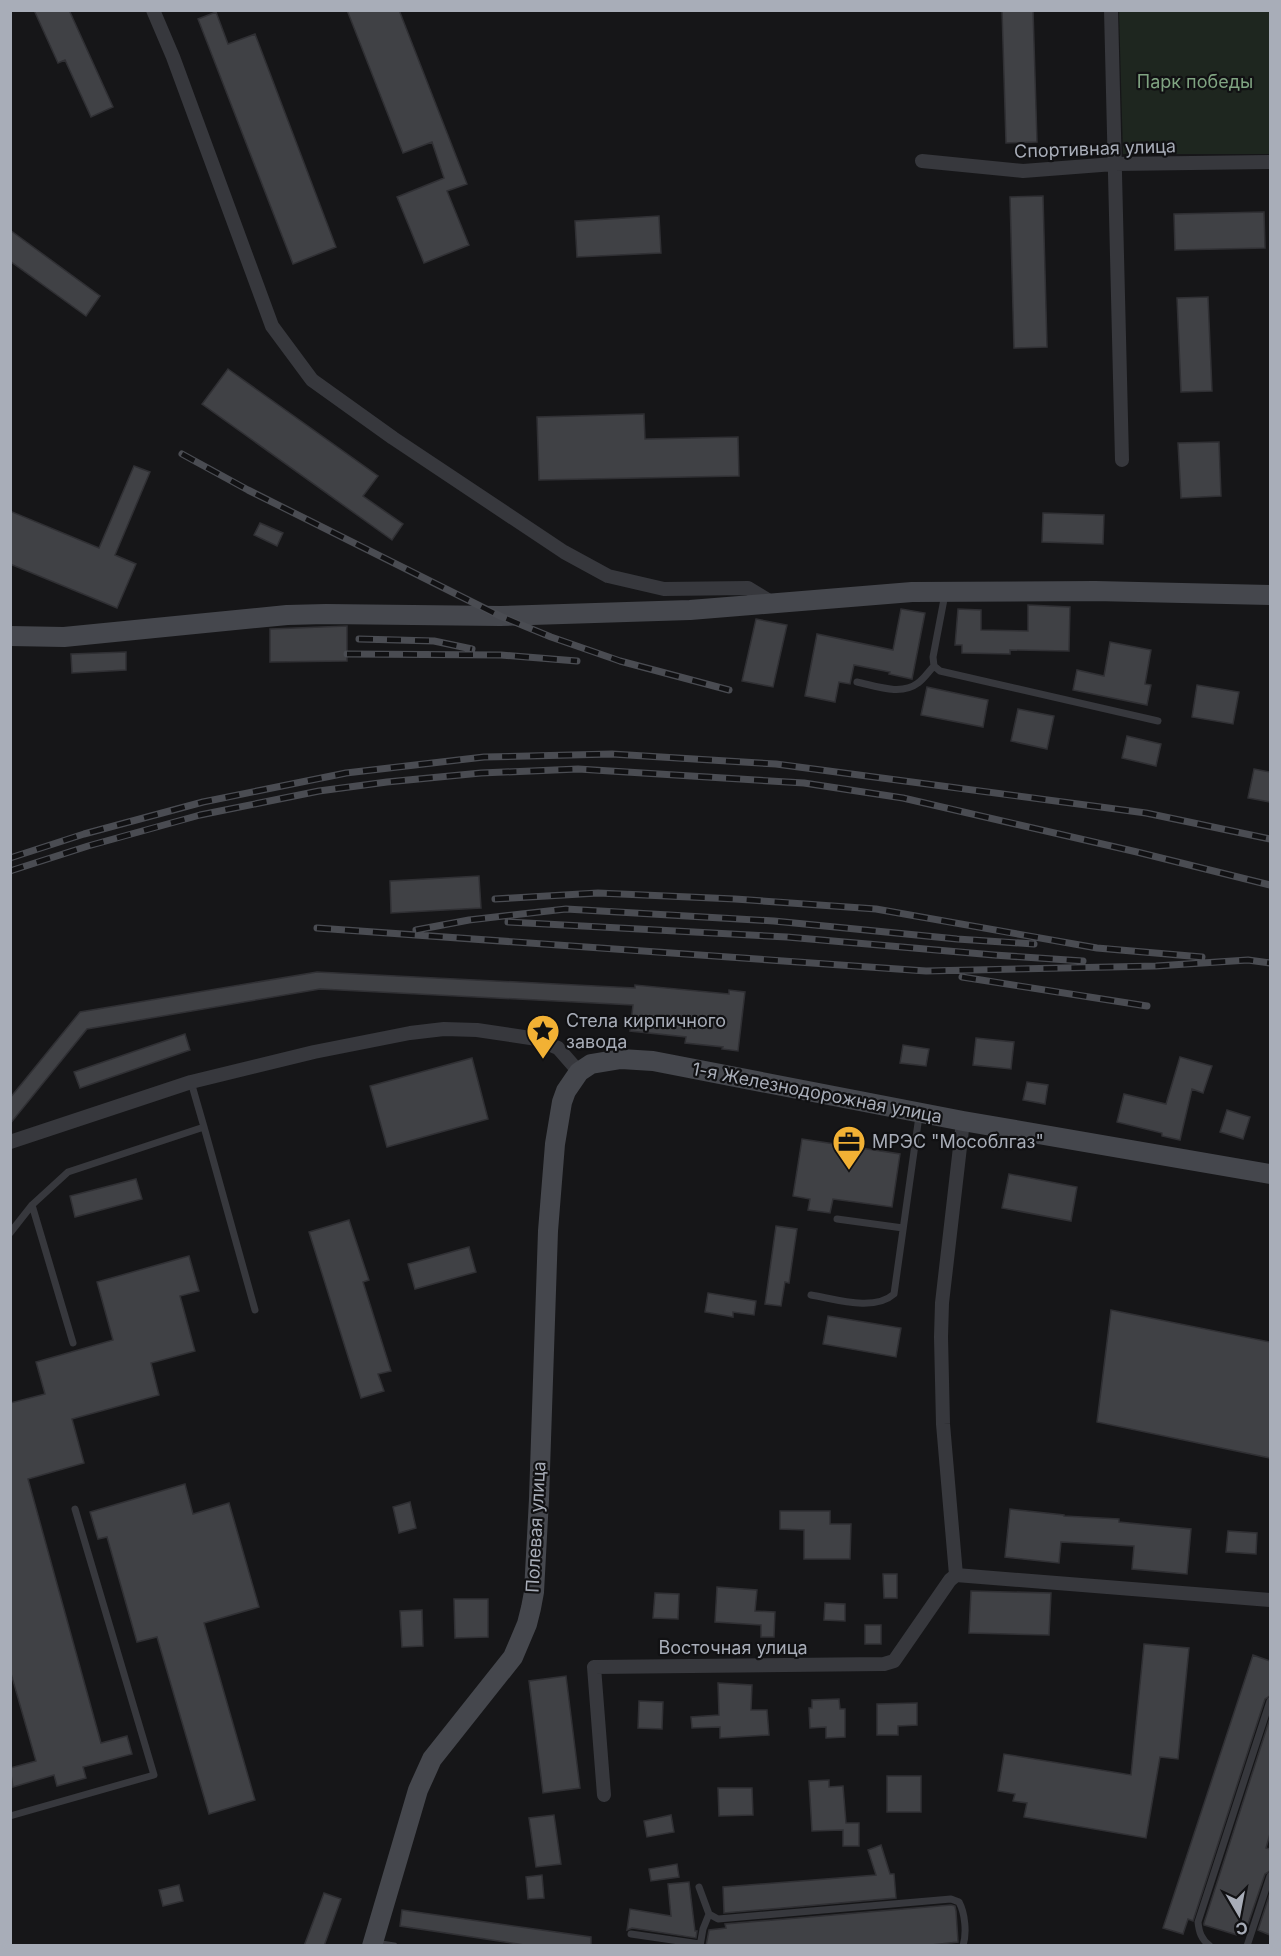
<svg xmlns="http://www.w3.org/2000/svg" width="1281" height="1956" viewBox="0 0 1281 1956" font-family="Inter,sans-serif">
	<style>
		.green { fill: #1e261f }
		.building { fill: #404145; stroke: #303034; stroke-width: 1.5 }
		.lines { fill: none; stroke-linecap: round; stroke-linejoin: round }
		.service { stroke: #37383d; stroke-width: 7 }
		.minor { stroke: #37383d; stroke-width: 14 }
		.secondary { stroke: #45474d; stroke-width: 20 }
		.rail-casing { stroke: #4a4c52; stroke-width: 7 }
		.rail { stroke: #111113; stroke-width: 4.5; stroke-dasharray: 14; stroke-linecap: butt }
		.labels { text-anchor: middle; stroke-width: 4.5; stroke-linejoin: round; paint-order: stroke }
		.park-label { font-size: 18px; fill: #7fa381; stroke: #111113 }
		.street-label { font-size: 18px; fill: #a8adb8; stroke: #111113 }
		.poi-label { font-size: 18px; fill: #a8adb8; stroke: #111113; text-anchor: start }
	</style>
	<rect width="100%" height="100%" fill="#161618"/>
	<path class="green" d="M1119,11H1270V154H1123Z"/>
	<path class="building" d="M34,10H69L113,107L91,117L65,60L58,63Z
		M347,10H399L467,184L447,191L469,245L424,263L397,197L444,178L432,142L403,153Z
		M1002,10H1033L1037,142L1006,143Z
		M216,12L228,44L255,34L336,247L293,264L198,19Z
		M1043,196L1047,347L1014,348L1010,197Z
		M1264,212L1265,248L1175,250L1174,214Z
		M659,216L661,253L577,257L575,221Z
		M10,230L100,296L86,316L10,261Z
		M1208,297L1212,391L1181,392L1177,298Z
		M228,369L378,476L363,496L403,524L392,540L202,404Z
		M644,414L645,439L738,437L739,476L539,480L537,417Z
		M1219,442L1221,496L1181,498L1178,443Z
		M134,466L150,472L115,555L136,564L117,608L10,564V511L99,548Z
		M1043,513L1104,515L1103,544L1042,542Z
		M260,523L283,533L277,546L254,535Z
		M1028,605L1070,607L1069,651L1010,650V654L962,653V645H955L958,609L981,610V630L1028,631Z
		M901,609L925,613L912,679L889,674L890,672L854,665L850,684L839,682L835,702L805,696L817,634L893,650Z
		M756,619L787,625L773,687L742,681Z
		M347,626V661L270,662V629Z
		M1110,642L1151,650L1145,684L1151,685L1147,705L1073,690L1077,670L1104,676Z
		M126,652V670L72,673L71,654Z
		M1197,685L1239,692L1233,724L1192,717Z
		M927,687L988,700L983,727L921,715Z
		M1018,709L1054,716L1047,749L1011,741Z
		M1127,736L1161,744L1156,766L1122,758Z
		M1254,769L1270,772V802L1248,798Z
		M479,876L481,908L391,913L390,881Z
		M317,972L635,988V985L729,994V990L745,992L738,1051L722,1049L723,1047L685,1043L686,1037L630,1031L633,1005L320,989L87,1029L10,1124V1098L80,1012Z
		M185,1034L190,1050L80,1088L74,1072Z
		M976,1038L1014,1042L1011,1069L973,1065Z
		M903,1045L929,1049L926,1066L900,1063Z
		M1180,1057L1212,1066L1203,1093L1192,1089L1180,1140L1162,1136V1133L1117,1122L1124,1094L1166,1104Z
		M472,1058L488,1119L387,1147L370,1086Z
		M1027,1082L1048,1085L1045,1104L1023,1100Z
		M1227,1110L1250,1117L1243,1139L1220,1132Z
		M802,1139L900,1154L892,1207L833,1199L830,1213L808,1210L810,1199L793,1196Z
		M1009,1174L1077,1187L1071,1221L1002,1208Z
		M136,1179L142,1199L75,1217L70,1196Z
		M349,1220L369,1280L363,1282L391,1371L378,1374L384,1391L361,1398L309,1232Z
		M776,1226L797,1229L789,1283L785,1282L781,1306L765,1304Z
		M469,1247L476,1272L415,1289L408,1264Z
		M189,1256L199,1291L180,1296L195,1351L151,1363L159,1395L72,1419L84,1463L28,1479L101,1743L127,1736L132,1754L83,1767L86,1778L57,1786L54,1775L13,1787L10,1768L36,1761L10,1670V1403L45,1394L36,1362L113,1340L97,1282Z
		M708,1293L756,1301L754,1315L733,1312V1317L705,1312Z
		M1111,1310L1270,1342V1458L1097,1422Z
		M828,1316L901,1328L896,1357L823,1344Z
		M185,1484L193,1514L229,1503L259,1607L204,1623L255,1800L209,1814L157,1637L137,1642L107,1537L98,1539L90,1512Z
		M410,1502L416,1528L399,1533L393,1507Z
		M1010,1509L1064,1515V1516L1119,1519V1522L1191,1529L1187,1574L1132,1569L1134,1546L1061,1542L1059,1563L1005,1557Z
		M780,1511H830V1524H851L850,1559H804V1530L780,1529Z
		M1228,1531L1257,1533L1256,1554L1226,1552Z
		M883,1574H897V1598H884Z
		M717,1587L757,1590L755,1611L775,1612L774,1637H761V1625L715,1622Z
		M971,1591L1051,1593L1049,1635L969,1633Z
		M655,1593L679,1594L678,1619L653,1618Z
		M454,1599H488V1637L455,1638Z
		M825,1603L845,1604V1621L824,1620Z
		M422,1610L423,1646L402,1647L400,1611Z
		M865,1625H881V1644H865Z
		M1144,1644L1189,1648L1178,1759L1160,1757L1146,1838L1024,1817L1027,1803L1013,1801L1015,1794L998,1791L1004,1754L1131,1775Z
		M1253,1655L1270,1661V1696L1265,1699L1193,1921L1188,1919L1183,1934L1163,1928Z
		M566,1676L580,1788L543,1793L529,1681Z
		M718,1683L752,1685L751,1710H767L769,1735L720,1738V1727L692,1728L691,1717L719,1715Z
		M839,1699L840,1709H845V1737L826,1738V1727L810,1728L809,1708H812V1700Z
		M639,1701L663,1702L662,1729L638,1728Z
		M917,1703V1725L898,1726V1735H877V1704Z
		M1270,1718V1834L1266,1848L1270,1849V1871L1265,1874L1247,1927L1241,1925L1237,1935L1204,1925V1923Z
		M887,1776H921V1812H887Z
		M829,1780V1787L843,1786L846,1823H859V1846H843V1830L812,1831L809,1781Z
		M718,1788H752L753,1815L719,1816Z
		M554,1815L561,1864L536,1867L529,1818Z
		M671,1815L674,1832L647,1837L644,1821Z
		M881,1845L890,1874H894L896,1898L724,1913L723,1887L876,1875L868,1850Z
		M677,1864L679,1877L651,1881L649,1869Z
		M542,1875L544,1898L528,1899L526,1877Z
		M689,1882L695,1931H697L696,1938L632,1928L627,1930L630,1909L671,1916L668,1884Z
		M179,1885L183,1901L163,1906L159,1890Z
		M324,1893L341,1899L324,1946H304Z
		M1270,1893V1935L1258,1930Z
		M951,1905L955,1906L956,1911L958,1942L922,1946H706L709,1930L726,1928L725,1924Z
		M402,1910L591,1937V1946H531L400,1926Z"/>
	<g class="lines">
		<path class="service" d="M945,594L933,657L934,666L940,671L1158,721
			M857,682C876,686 901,696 918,683C924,679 929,671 934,666
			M204,1127L255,1310
			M32,1205L73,1343
			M837,1219L903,1228
			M10,1233L32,1205L68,1172L204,1127L191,1082
			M811,1295C835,1299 874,1312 894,1294L919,1116
			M10,1816L154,1775L75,1509
			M699,1887L709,1914L718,1919L951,1899L959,1902C965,1913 967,1933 963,1946
			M631,1934L700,1944
			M375,1943L394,1946
			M700,1946L703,1929L709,1914
			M1210,1946C1201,1939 1199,1932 1198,1922L1270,1701
			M1247,1946L1270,1876"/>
		<path class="minor" d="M153,10L173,57L272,326L312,380L393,438L564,552L608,576L664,589L748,588L771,602
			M1111,10L1122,460
			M922,161L1023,171L1114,164L1270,162
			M10,1142L191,1082L314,1052L410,1033L444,1029L477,1030L537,1039L558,1048L579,1072
			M956,1575L943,1424L941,1337L942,1303L963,1121
			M604,1795L594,1667L884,1664L894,1661L950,1580L956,1575L1270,1600"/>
		<path class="secondary" d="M10,636L64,637L287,615L326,614L500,616L690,610L912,592L1095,591L1270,595
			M372,1946L418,1790L432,1759L513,1657L527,1624L531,1608L534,1592L539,1499L548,1231L555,1144L562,1102L566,1091L579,1072L591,1064L621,1059L653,1061L963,1121L1270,1174"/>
		<g class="rail-casing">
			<path id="rail" d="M182,454L248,490L500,616L551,637L620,661L729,690
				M359,639L434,641L472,649
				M347,654L501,655L577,661
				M10,858L84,834L203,802L346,773L484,757L612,754L776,764L1146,813L1270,839
				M10,871L88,846L200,815L319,791L387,782L481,773L578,769L804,783L903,798L1137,852L1270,885
				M495,899L598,893L735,899L876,909L1097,948L1202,957
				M508,922L787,937L994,955L1083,961
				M317,928L926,971L1156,966L1248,960L1270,963
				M416,930L469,920L566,909L774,921L957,939L1034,944
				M962,977L1147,1006"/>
		</g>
		<use href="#rail" class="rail"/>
	</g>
	<defs>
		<g id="sight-pin" transform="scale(1.725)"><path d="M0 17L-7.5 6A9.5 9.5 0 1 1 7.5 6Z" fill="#f2b134" stroke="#111113"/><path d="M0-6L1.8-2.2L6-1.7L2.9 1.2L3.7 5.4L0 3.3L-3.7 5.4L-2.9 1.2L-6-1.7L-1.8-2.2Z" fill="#111"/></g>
		<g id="office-pin" transform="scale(1.725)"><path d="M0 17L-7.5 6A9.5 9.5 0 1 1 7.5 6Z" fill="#f2b134" stroke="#111113"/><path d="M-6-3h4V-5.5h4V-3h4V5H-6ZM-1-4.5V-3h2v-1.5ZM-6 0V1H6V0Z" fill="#111"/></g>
	</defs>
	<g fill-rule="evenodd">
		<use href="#sight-pin" x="543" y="1031"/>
		<use href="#office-pin" x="849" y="1142"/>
	</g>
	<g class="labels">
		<g class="park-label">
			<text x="1195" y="88">Парк победы</text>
		</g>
		<g class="street-label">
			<text transform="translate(1095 149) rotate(-2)" y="6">Спортивная улица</text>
			<text transform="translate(817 1093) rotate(11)" y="6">1-я Железнодорожная улица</text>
			<text transform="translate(536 1527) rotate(-87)" y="6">Полевая улица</text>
			<text x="733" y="1654">Восточная улица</text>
		</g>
		<g class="poi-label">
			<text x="566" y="1027">Стела кирпичного<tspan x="566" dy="21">завода</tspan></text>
			<text x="872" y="1148">МРЭС "Мособлгаз"</text>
		</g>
	</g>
	<rect width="1281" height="1956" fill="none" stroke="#a8adb8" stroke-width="24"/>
	<g transform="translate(1239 1914) rotate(170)" stroke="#111113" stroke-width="4.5" paint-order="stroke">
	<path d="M0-4.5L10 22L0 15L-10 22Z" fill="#a8adb8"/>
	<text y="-9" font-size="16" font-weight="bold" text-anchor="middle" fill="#a8adb8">С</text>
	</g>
</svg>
